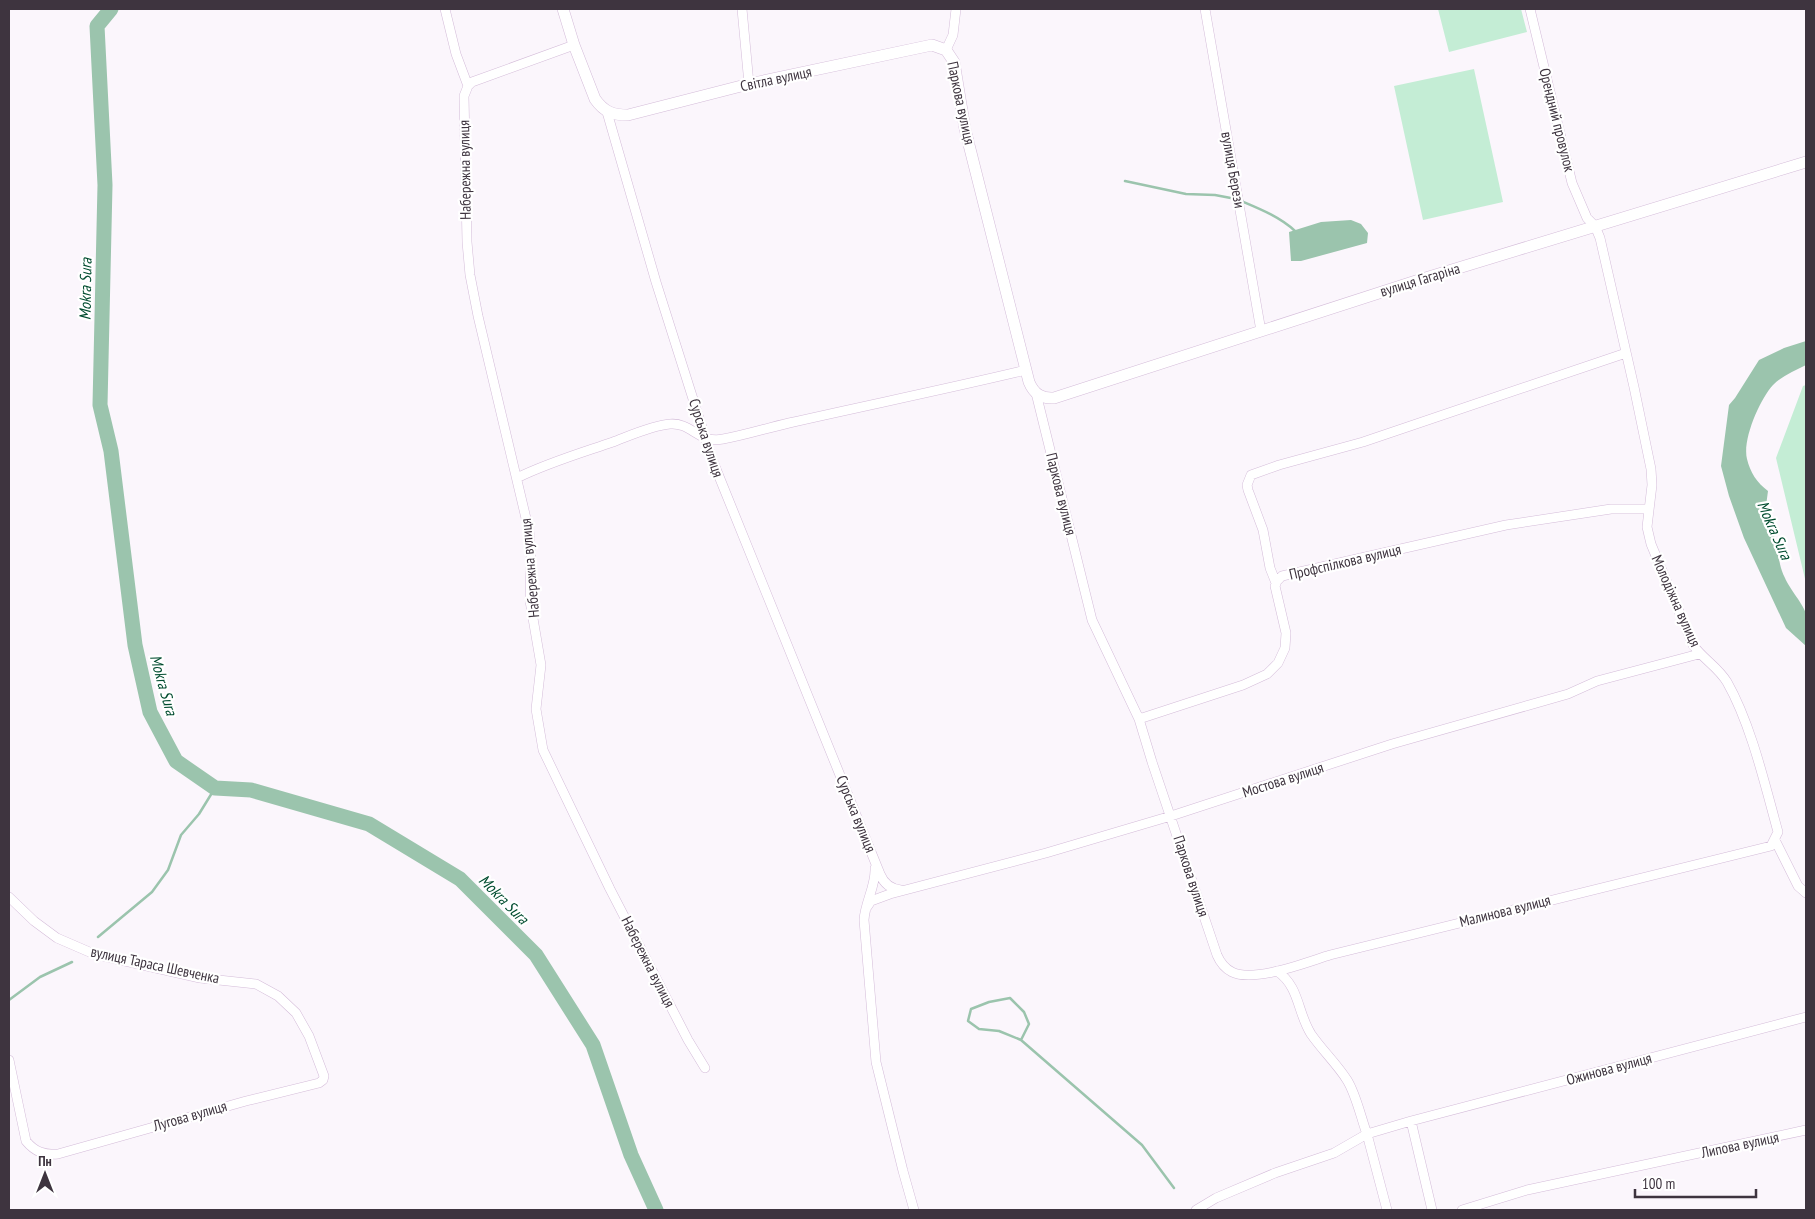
<svg xmlns="http://www.w3.org/2000/svg" width="1815" height="1219" viewBox="0 0 1815 1219" font-family="'PT Sans Narrow',sans-serif">
	<style>
		.green { fill: #c4edd5 }
		.water { fill: #9bc4ad }
		.lines { fill: none; stroke-linecap: round; stroke-linejoin: round }
		.stream { stroke: #9bc4ad; stroke-width: 2.5 }
		.river { stroke: #9bc4ad; stroke-width: 15 }
		.minor-casing { stroke: #d4bcd9; stroke-width: 10 }
		.tertiary-casing { stroke: #d4bcd9; stroke-width: 12 }
		.minor { stroke: #fff; stroke-width: 9 }
		.tertiary { stroke: #fff; stroke-width: 11 }
		.labels { text-anchor: middle; stroke-width: 4.5; stroke-linejoin: round; paint-order: stroke }
		.street-label { font-size: 15px; fill: #3e343f; stroke: #fff }
		.water-label { font-size: 16px; font-style: italic; fill: #004c2f; stroke: #fff }
	</style>
	<rect width="100%" height="100%" fill="#fbf6fc"/>
	<path class="green" d="M1438,9H1521L1527,32L1449,52Z
		M1474,69L1503,202L1423,220L1394,86Z
		M1806,385V583L1776,458L1803,386Z"/>
	<path class="water" d="M1351,220L1361,224L1368,233L1367,243L1301,261H1291L1289,232L1321,222Z
		M1806,341V365C1795,371 1783,375 1773,385C1760,399 1742,440 1747,459C1750,472 1757,483 1768,491L1764,521C1783,541 1774,556 1785,578C1789,588 1804,605 1806,614C1808,624 1806,636 1806,646L1786,628L1744,538L1729,496L1721,466L1729,405L1735,398L1759,360L1784,348Z"/>
	<g class="lines">
		<path class="stream" d="M1125,181L1186,194L1215,195L1236,199
			M1241,201C1260,209 1280,217 1295,231
			M98,937L152,892L168,870L181,835L199,814L215,788
			M9,1000L40,977L72,962
			M1021,1040L1029,1024L1024,1012L1010,998L989,1002L971,1009L968,1021L979,1029L999,1031L1021,1040L1142,1145L1174,1188"/>
		<path class="river" d="M111,9L97,26L105,185L100,405L111,451L135,645L150,712L176,761L215,788L251,790L369,824L460,879L536,955L593,1045L631,1155L656,1210"/>
		<g class="minor-casing">
			<path id="minor" d="M445,9L456,54L468,86L464,96L467,242L470,275L478,316L529,531L531,554L530,601L541,665L536,709L543,750L610,889L688,1040L705,1068
				M742,9L749,84
				M1205,9L1261,331
				M946,50L953,35L956,9
				M468,86L472,82L574,45
				M607,112L656,282L712,459L880,874C884,884 891,889 901,890
				M1036,393L1092,620L1139,719L1152,762L1217,955C1220,962 1224,968 1232,972C1254,983 1307,962 1330,955L1771,846L1778,832C1765,785 1751,724 1727,682C1718,667 1703,659 1693,645L1651,544L1647,527L1652,485L1651,469L1634,387L1600,238L1595,226L1587,218L1572,183L1530,9
				M517,478C547,463 581,453 613,442C629,436 653,425 670,424C691,422 699,444 723,439C745,435 767,428 789,423C868,405 947,389 1026,370
				M1276,583L1270,568L1263,530L1248,490L1247,485L1251,475L1279,465L1363,442L1626,353
				M1139,719L1243,685L1267,674L1278,663L1285,648L1286,633L1275,586L1277,581L1282,576L1506,525L1611,509H1648
				M1775,840L1798,886L1806,893
				M875,868C876,886 865,902 864,920L876,1062L903,1171L914,1210
				M9,897L34,921L57,938L94,954L200,978L256,984L278,996L296,1013L309,1036L324,1076L323,1080L319,1083L246,1101L58,1154C44,1155 35,1152 26,1141L9,1060
				M867,907L871,901L890,894L1046,853L1171,816L1392,744L1568,694L1597,681L1699,654
				M1277,971C1300,987 1297,1012 1311,1034C1322,1050 1337,1064 1347,1080C1356,1094 1361,1118 1367,1134L1411,1121L1432,1210
				M1411,1121L1806,1017
				M1196,1210L1216,1198L1275,1173L1334,1153L1367,1134L1387,1210
				M1462,1210L1527,1190L1806,1130"/>
		</g>
		<g class="tertiary-casing">
			<path id="tertiary" d="M563,9L574,45L595,99C604,112 613,115 628,115L749,84L932,45L946,50L954,62L965,129L1029,382C1034,394 1042,399 1054,398L1419,280L1806,162"/>
		</g>
		<use href="#minor" class="minor"/>
		<use href="#tertiary" class="tertiary"/>
	</g>
	<g class="labels">
		<g class="street-label">
			<text transform="translate(776 79) rotate(-12)" y="5">Світла вулиця</text>
			<text transform="translate(961 103) rotate(78)" y="5">Паркова вулиця</text>
			<text transform="translate(1557 120) rotate(76)" y="5">Орендний провулок</text>
			<text transform="translate(465 170) rotate(-91)" y="5">Набережна вулиця</text>
			<text transform="translate(1233 170) rotate(80)" y="5">вулиця Берези</text>
			<text transform="translate(1420 280) rotate(-17)" y="5">вулиця Гагаріна</text>
			<text transform="translate(706 438) rotate(72)" y="5">Сурська вулиця</text>
			<text transform="translate(1061 494) rotate(76)" y="5">Паркова вулиця</text>
			<text transform="translate(1345 562) rotate(-13)" y="5">Профспілкова вулиця</text>
			<text transform="translate(530 568) rotate(-95)" y="5">Набережна вулиця</text>
			<text transform="translate(1676 601) rotate(66)" y="5">Молодіжна вулиця</text>
			<text transform="translate(1283 780) rotate(-18)" y="5">Мостова вулиця</text>
			<text transform="translate(856 814) rotate(68)" y="5">Сурська вулиця</text>
			<text transform="translate(1191 876) rotate(72)" y="5">Паркова вулиця</text>
			<text transform="translate(1505 911) rotate(-14)" y="5">Малинова вулиця</text>
			<text transform="translate(648 962) rotate(63)" y="5">Набережна вулиця</text>
			<text transform="translate(155 965) rotate(12)" y="5">вулиця Тараса Шевченка</text>
			<text transform="translate(1609 1069) rotate(-15)" y="5">Ожинова вулиця</text>
			<text transform="translate(190 1116) rotate(-16)" y="5">Лугова вулиця</text>
			<text transform="translate(1740 1145) rotate(-12)" y="5">Липова вулиця</text>
		</g>
		<g class="water-label">
			<text transform="translate(85 289) rotate(-89)" y="6">Mokra Sura</text>
			<text transform="translate(1775 530) rotate(66)" y="6">Mokra Sura</text>
			<text transform="translate(164 685) rotate(74)" y="6">Mokra Sura</text>
			<text transform="translate(504 899) rotate(45)" y="6">Mokra Sura</text>
		</g>
	</g>
	<rect width="1815" height="1219" fill="none" stroke="#3e343f" stroke-width="20"/>
	<g transform="translate(45 1174)" stroke="#ffffff" stroke-width="4" paint-order="stroke">
	<path d="M0-4L9 19L0 12L-9 19Z" fill="#3e343f"/>
	<text y="-8" font-size="14" font-weight="bold" text-anchor="middle" fill="#3e343f">Пн</text>
	</g>
	<path d="M1635 1189v8h121v-8" fill="none" stroke="#3e343f" stroke-width="2.5"/>
	<text x="1642" y="1189" font-size="15" fill="#3e343f" stroke="#ffffff" stroke-width="4" paint-order="stroke">100 m</text>
</svg>
